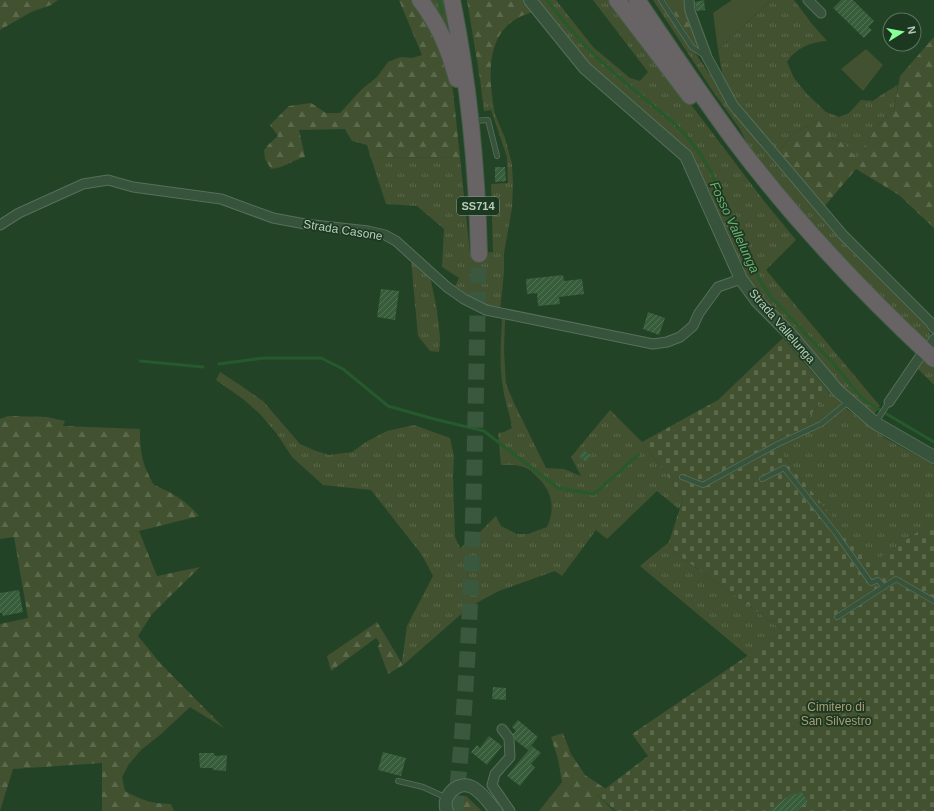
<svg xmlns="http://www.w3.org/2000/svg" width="934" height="811" viewBox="0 0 934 811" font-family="Helvetica,sans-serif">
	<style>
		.grass { fill: url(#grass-tufts) }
		.forest { fill: url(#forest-firs) }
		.cemetery { fill: url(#cemetery-stones) }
		.garden { fill: #425130 }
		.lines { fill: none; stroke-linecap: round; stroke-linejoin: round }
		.stream { stroke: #26592c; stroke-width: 3 }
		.building { fill: url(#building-hatch) }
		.trunk-tunnel { stroke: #39583d; stroke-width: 16; stroke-dasharray: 16 8; stroke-linecap: butt }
		.service-casing { stroke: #56705a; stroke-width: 6 }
		.minor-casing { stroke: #56705a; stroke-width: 11 }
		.tertiary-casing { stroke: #56705a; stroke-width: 14 }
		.trunk-casing { stroke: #435d46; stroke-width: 18 }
		.service { stroke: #38533b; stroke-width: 4.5 }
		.minor { stroke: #38533b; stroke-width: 9 }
		.tertiary { stroke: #38533b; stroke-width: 12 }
		.trunk { stroke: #686466; stroke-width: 16 }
		.labels { text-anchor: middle; stroke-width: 3.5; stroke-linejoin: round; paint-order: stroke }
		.shield { fill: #1d3820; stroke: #87a08b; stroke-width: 1 }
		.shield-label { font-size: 11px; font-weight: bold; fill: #b5cdb9 }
		.street-label { font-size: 12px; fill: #b5cdb9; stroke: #1d3820 }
		.park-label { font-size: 12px; fill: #aa9e79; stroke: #1d3820 }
		.water-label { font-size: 13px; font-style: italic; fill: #6baf72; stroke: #1d3820 }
	</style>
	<defs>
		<pattern id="grass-tufts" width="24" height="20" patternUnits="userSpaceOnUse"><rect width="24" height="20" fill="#425130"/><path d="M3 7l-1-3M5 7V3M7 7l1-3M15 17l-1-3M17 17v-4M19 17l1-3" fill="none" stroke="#5b694c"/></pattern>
		<pattern id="forest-firs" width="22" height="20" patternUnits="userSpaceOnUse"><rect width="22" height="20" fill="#425130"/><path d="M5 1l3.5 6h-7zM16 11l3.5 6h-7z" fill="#5b694c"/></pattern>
		<pattern id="cemetery-stones" width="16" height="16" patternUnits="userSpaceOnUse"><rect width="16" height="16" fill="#425130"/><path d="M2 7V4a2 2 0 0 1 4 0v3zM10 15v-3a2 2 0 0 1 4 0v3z" fill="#5b694c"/></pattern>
		<pattern id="building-hatch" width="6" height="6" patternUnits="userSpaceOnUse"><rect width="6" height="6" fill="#375d3b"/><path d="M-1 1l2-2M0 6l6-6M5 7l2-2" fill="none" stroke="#527355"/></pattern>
	</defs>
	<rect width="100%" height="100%" fill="#234327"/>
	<path class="grass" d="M426,0H444L448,27L445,26Z
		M533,0H556L593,47L630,78L640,81L648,72L593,0H610L658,61L764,201L796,240L766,270L880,406L872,417L842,389L746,280L688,154L594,72Z
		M653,0H659L743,123L760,146L852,252L927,327L930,333L928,343L866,285L817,232L752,154L740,129L712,90Z
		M771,0H794L812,24L827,41C810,42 796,48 787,62L794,78L807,94L826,112L839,117L849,113L861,100L873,101L881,95L898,85L894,109L882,120L871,135L857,160L844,143L832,138L829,128L819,120L809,126L794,132L777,153L735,100L723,77L718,50Z
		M480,79L505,138L512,164L513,185L512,208L504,253V272L500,311L483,306L454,289L459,278L442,267L444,229L417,206L386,204L371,158L460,157L470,254L493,252L491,184L508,183L507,157L491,110L484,111Z
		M411,260L430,276L437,310L440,338L439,352L430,351L418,336Z
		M502,319L505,320L504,351L506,384L514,403L546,468L564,469L581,476L571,457L610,410L642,442L667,475L683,499L679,509L657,491L607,539L596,530L562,576L555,571L499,591L480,601L466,610L403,665L402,661L407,626L433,576L422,555L371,490L323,485L292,457L277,434L260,414L243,399L216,380L220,372L240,385L263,401L300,444L316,451L329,455L352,452L366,442L387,431L414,425L450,438L454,456L453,477L455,537L460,548L472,540L496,516L501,526L517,534H528L547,527C556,508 552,490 536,476C533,473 530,469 526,468C519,464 509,465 501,465L498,433L504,432L512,428C510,414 505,402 503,388C499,365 501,342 502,319Z
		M923,357L934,366V385L916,367Z
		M829,392L848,410L885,438L934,465V521L870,565L773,443L811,425L808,418Z
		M669,542L677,554L784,631L748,656L640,566Z"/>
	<path class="forest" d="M0,0H58L51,5L31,12L0,30Z
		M399,0H411L431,25L448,67L453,91L460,157L371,158L367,145L352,141L345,129L299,130L305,157C293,160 284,168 271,169L265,159L264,150L269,144L278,136L270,125L289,106L311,103L326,113H340L362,89L377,77L388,62L400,57L412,58L422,55Z
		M467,0H524L533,12C528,14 522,15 518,18C484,36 489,82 495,115L480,79Z
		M665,0H687L703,49L695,46Z
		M934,37V228L899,195L856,169L824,207L777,153L794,132L809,126L819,119L829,128L832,138L844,143L857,159L871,135L882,120L894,109L900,76Z
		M8,416L47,417L65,421L63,426L140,429C140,453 142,464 154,485C173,493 185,500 199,516L139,531L157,576L200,567L152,614L138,636L160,663L224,728L190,707L160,735L141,750L129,764L122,777L125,791C141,800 153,804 171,804L174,811H102V763L13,769L0,811V624L28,618L14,537L0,539V419Z
		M377,622L403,665L388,674L378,647L380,643L376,638L331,671L327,656Z
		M563,733L571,754L585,775L606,789L597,795L614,811H539L562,782L558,759L551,737Z
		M457,796H466L482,811H458L454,806L455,799Z"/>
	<path class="cemetery" d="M783,338L829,392L808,418L811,425L773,443L870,564L934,521V811H616L597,795L648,756L632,734L784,631L677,554L669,542L683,499L667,475L642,442L718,400Z"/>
	<path class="garden" d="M732,0H771L718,50L713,13Z
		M866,49L883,65L863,91L841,69Z"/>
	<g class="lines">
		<path class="stream" d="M439,0L442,13
			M547,0L561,18L587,48L614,73L675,124L688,138L701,155L711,172L730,219L759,279L771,297L833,363L858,394L868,403L934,442
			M140,361L203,367
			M219,364L264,358H321L343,369L388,406L434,419L484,431L558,488L594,494L638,455"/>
	</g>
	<path class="building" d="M704,0L705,10L696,11L695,2Z
		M841,0H853L874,21L868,27L872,30L864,38L833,8Z
		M495,167H505L506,181L495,182Z
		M563,275L564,281L582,279L584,294L559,297L560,304L538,306L537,293L527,294L526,279Z
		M381,289L399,291L395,320L377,317Z
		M648,312L665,318L659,335L643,329Z
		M584,450L591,456L586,462L579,456Z
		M19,590L23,612L3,616L2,613H0V593Z
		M493,687L506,688V700L492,699Z
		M518,720L538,737L528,750L515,740L513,734L516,731L512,727Z
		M489,736L502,746L487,765L471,752L477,745L480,748Z
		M532,746L541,753L531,764L535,767L520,786L507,776Z
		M383,752L406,758L401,776L378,770Z
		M199,753H214L215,756L227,755L226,771L214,770L212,768H200Z
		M801,791L808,802L796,811H768L793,793L794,796Z"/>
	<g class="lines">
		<path class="trunk-tunnel" d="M455,811C475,626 474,439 479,254"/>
		<g class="service-casing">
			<path id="service" d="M661,0L692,47L705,56
				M473,121L488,120L497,156
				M876,422L889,402
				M682,477L703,485L778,444L821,424L848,402
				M762,479L784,468L835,532L871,583L878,580L884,587
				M837,617L896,579L934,601
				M398,781L423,787L447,798"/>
		</g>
		<g class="minor-casing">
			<path id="minor" d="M689,0L690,11L707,57L733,105L843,235L930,322L934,328
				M808,0L821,13
				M0,225L19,213L83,184L108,180L133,187L221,199L273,218L305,224L368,231L385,235L396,241L447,287L464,299L486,310L653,344L667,342L680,337L693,326L699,313L718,287L741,279
				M931,344L934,339
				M889,402L919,358
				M502,729L509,738L510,757L495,774L492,785L510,811"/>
		</g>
		<g class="tertiary-casing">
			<path id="tertiary" d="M530,0L585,68L686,156L741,279L757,301L791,335L838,391L875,423L934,457
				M447,811C441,797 457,780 472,787C481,791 489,803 496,811"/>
		</g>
		<g class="trunk-casing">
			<path id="trunk" d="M420,0C439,25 449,49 457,79
				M452,0C469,84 477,168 479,254
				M617,0L690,96
				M637,0C669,47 700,94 734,140C793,219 861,291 934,359"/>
		</g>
		<use href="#service" class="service"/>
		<use href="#minor" class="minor"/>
		<use href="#tertiary" class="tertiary"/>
		<use href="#trunk" class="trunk"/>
	</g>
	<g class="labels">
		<rect class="shield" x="457" y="197" width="42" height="18" rx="3"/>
		<g class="shield-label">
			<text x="478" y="210">SS714</text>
		</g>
		<g class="street-label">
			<text transform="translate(343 230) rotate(9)" y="4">Strada Casone</text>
			<text transform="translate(782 326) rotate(49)" y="4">Strada Vallelunga</text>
		</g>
		<g class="park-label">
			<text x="836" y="711">Cimitero di<tspan x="836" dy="14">San Silvestro</tspan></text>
		</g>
		<g class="water-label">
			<text transform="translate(735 227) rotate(65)" y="5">Fosso Vallelunga</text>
		</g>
	</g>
	<g transform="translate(902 32) rotate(79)"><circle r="19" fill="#1d3820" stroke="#5a745d"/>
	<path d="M0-3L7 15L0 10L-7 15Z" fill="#88ff99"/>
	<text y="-6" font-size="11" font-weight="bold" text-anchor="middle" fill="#b5cdb9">N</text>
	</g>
</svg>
